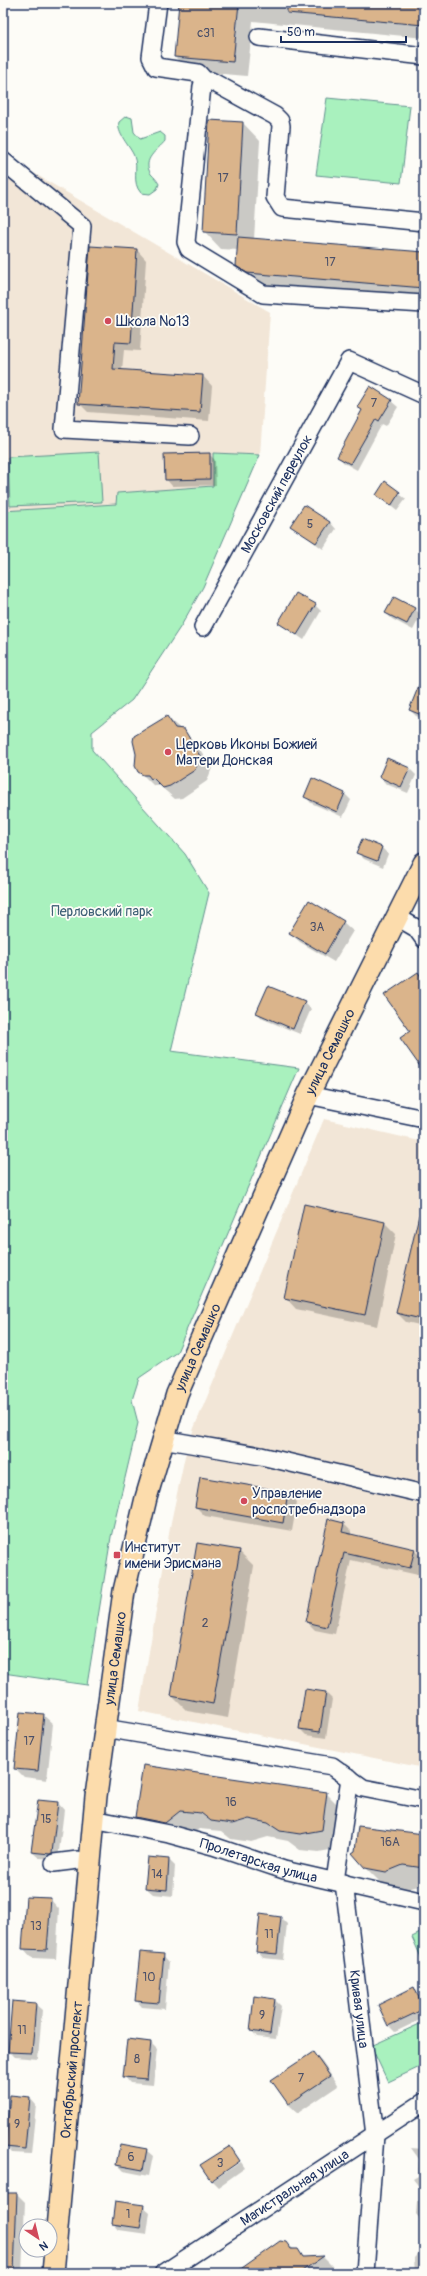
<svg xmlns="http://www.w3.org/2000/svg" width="427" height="2276" viewBox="0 0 427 2276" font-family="Pangolin,sans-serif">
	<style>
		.built { fill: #f2e6d7 }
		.green { fill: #a9f1be; stroke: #62908e }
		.shadow { fill: #0003 }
		.building { fill: #dab48b; stroke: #1b2f5e }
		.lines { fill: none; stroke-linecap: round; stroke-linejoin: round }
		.minor-casing { stroke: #1b2f5e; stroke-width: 20 }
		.major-casing { stroke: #1b2f5e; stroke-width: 24 }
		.minor { stroke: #fdfcf7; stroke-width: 17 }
		.major { stroke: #fcdcac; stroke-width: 21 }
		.poi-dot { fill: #d1495b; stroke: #fdfcf7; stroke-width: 1.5 }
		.labels { text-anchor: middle; stroke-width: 3.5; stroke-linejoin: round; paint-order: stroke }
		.number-label { font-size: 12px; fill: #4b5069 }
		.poi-label { font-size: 14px; fill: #1b2f5e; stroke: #fdfcf7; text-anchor: start }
		.street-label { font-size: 14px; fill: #1b2f5e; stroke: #fdfcf7 }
		.park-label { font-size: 14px; fill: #3e6076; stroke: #fdfcf7 }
	</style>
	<rect width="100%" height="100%" fill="#fdfcf7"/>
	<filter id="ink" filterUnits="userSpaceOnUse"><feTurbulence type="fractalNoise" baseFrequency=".025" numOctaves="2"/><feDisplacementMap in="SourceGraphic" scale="8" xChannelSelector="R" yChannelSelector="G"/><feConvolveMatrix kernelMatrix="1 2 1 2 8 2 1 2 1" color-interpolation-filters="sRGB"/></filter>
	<g filter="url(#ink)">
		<path class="built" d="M8,158L270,312L260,455L213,453V486L117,493L116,504L3,511V161Z
			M324,1119L424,1142V1768L139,1711L171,1522L185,1456L194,1428Z"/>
		<path class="green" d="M327,98L410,106L401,183L316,175Z
			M126,116L132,118L134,132L140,139L160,132L165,136V141C158,150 141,159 151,174C154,177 157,180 159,184L157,189L150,194L141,193C131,182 139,169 134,156C130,146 116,133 119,122Z
			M99,452L102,502L10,506L8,457Z
			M213,453L260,455L203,587L181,626L132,700L92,732V750L185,854L209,893L171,1051L299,1068L177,1352L139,1378L132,1400L138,1423L111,1537L87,1685L3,1673V511L116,504L117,493L213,486Z
			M424,1931V1964L412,1937Z
			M424,2022V2065L388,2082L371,2046Z"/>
		<path class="shadow" d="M180,3H424V38L253,21L247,76L189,71L175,57Z
			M243,123L260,141L254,239L424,253V303L265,290L254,283L237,265L238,250L221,249L204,231Z
			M91,247L137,250L146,260L140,351L124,350L122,370L203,376L212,386L209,421L88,412L79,403Z
			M391,401L398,407L386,426L382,424L357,470L344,463L338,456L363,411L358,407Z
			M209,454L215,460L216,485L172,486L166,479Z
			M385,483L406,499L397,511L377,495Z
			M330,522L336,529L323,549L292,526Z
			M315,605L321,611L304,640L279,623Z
			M415,609L421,615L413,630L392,619L386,613Z
			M424,676V719L416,716L410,710Z
			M167,717L195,742L212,768L207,781L182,798L175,799L160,786L153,785L141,773Z
			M409,768L416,775L408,793L386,784L380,777Z
			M313,779L345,794L351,800L343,817L311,803L305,796Z
			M363,840L382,848L388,854L383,867L364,859L358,853Z
			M343,922L353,931L334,962L300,942L290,933Z
			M304,1002L311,1009L300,1034L263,1019L257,1013Z
			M385,1223L396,1234L377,1326L296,1309L285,1297Z
			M424,1237V1326L406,1322L397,1313Z
			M288,1493L297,1502L292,1531L205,1516L196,1507Z
			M344,1524L351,1531V1535L414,1550L422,1558L418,1575L351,1560L335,1634L315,1630L307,1622Z
			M239,1551L254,1566L228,1718L187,1711L172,1696Z
			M326,1693L332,1699L326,1738L306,1735L300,1729Z
			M43,1715L53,1724L47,1780L24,1777L15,1768Z
			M144,1766L326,1793L345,1812L340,1848L319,1852L300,1850L288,1841L268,1837L251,1842L231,1839L221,1831L199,1829L184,1841L154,1835L136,1817Z
			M39,1801L58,1803L64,1810L58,1859L39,1858L32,1852Z
			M424,1835V1884L405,1890L384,1886L365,1867Z
			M149,1858L169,1860L175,1866L173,1896L153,1894L146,1888Z
			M50,1899L59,1909L56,1959L32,1958L23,1948Z
			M281,1918L287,1924L283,1960L263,1958L257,1951Z
			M163,1955L169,1962L165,2009L142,2007L136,2000Z
			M414,1988L424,2002V2018L395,2032L389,2026L379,2005Z
			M275,2000L281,2006L276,2039L257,2037L251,2030Z
			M35,2004L42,2010L38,2059L15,2057L9,2051Z
			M151,2043L157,2049L153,2085L130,2083L124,2076Z
			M313,2053L322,2062L338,2086L298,2113L288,2104Z
			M11,2096L30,2098L36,2105L31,2154L12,2153L6,2146Z
			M411,2148L424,2149V2193L413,2179L418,2176L419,2159Z
			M146,2150L153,2156L149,2176L123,2171L117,2165Z
			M241,2162L245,2168L218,2187L212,2181Z
			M3,2194H17L25,2202L22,2273H3Z
			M424,2197V2273H415L414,2258L422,2249V2232L420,2228V2219L416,2214L417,2202Z
			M143,2206L150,2212L147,2234L119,2230L113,2223Z
			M286,2243L305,2258L323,2257L339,2273H237Z"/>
		<path class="building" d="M179,3H239L233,62L174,57Z
			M287,3H424V25L287,13Z
			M209,120L243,122L237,234L203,232Z
			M238,237L424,252V288L247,273L236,266Z
			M90,246L137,249L131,343L115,342L113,369L203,375L200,412L78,404Z
			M370,386L392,400L379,421L376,419L350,464L337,457L362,410L357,407Z
			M210,453V479L165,480L164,454Z
			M385,481L400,492L391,506L376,495Z
			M304,505L330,522L316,543L290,526Z
			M296,593L316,604L297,635L278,623Z
			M394,597L415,608L407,624L385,613Z
			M424,673V716L409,710Z
			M167,716L175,728L184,729L200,756L195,770L170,786L163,788L153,778L151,779L148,775H143L138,772L135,766L136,754L133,741L134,736Z
			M387,758L410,768L401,787L379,777Z
			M312,778L345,793L337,812L304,797Z
			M362,839L382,847L377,861L356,853Z
			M309,900L344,921L325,954L289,933Z
			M418,972L424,981V1072L400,1038L410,1031L384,995Z
			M268,986L305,1001L293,1029L256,1013Z
			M304,1204L385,1222L365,1315L284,1298Z
			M419,1215L424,1216V1305L421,1319L396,1313Z
			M200,1477L288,1492L283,1523L195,1507Z
			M328,1519L344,1523L342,1532L415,1549L410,1568L344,1553L327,1627L306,1622Z
			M197,1543L240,1550L213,1704L171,1696Z
			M305,1689L326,1692L320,1732L299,1729Z
			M20,1712L44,1714L38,1771L14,1769Z
			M143,1765L327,1792L322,1830L300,1834L280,1831L268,1823L249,1819L232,1824L211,1821L201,1813L180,1811L165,1823L135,1817Z
			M38,1800L58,1802L52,1853L50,1854L31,1852Z
			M358,1826L424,1834V1868L403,1865L386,1872L365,1868L352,1853L355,1851Z
			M148,1857L169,1859L167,1890L145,1888Z
			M26,1897L51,1898L47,1950L22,1949Z
			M260,1914L281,1917L277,1954L256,1952Z
			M140,1952L164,1954L159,2003L135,2001Z
			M414,1987L424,2009L388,2026L378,2005Z
			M254,1996L275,1999L270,2034L250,2031Z
			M12,2001L36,2003L32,2053L8,2052Z
			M127,2039L151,2042L147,2079L123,2077Z
			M313,2052L330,2076L288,2104L271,2080Z
			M10,2095L30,2097L25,2149L5,2147Z
			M120,2144L147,2149L143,2170L116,2165Z
			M230,2146L240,2161L211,2181L200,2165Z
			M3,2193H17L14,2273H3Z
			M115,2201L144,2205L140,2228L112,2224Z
			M280,2241L286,2242L291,2249H298L303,2257L324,2256L299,2273H235Z"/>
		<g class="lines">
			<g class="minor-casing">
				<g id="minor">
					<path d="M158,3L151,57L156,67L198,73L206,82"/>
					<path d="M259,37L424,56"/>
					<path d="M3,161L82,226L64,429L190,436"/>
					<path d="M424,222L282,208L275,197L281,126L280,121L275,116L211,81L206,82L202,86L186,242L189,249L263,294L424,304"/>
					<path id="s1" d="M203,627L349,361L424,395"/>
					<path d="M397,917L416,928L424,939"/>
					<path d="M308,1095L424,1119"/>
					<path d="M162,1439L261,1456L424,1494"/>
					<path d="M104,1728L332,1766L363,1788L424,1800"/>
					<path id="s2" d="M93,1819L169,1834L213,1846L284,1870L424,1902"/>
					<path d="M54,1863L78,1860"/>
					<path d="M335,1881L350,1778"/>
					<path id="s3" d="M344,1883L375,2135L365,2273"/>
					<path id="s4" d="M164,2273L424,2102"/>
				</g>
			</g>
			<g class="major-casing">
				<g id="major">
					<path id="s5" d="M53,2273L96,1796L124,1591L146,1498L177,1394L308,1095L424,863"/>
				</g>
			</g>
			<use href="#minor" class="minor"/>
			<use href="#major" class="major"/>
		</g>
	</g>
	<g class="poi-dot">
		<circle cx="108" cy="321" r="4"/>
		<circle cx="168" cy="752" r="4"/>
		<circle cx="244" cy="1501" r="4"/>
		<rect x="113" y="1551" width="8" height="8" rx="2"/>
	</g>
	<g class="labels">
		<g class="number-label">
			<text x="206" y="37">с31</text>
			<text x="223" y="182">17</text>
			<text x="330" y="266">17</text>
			<text x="374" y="407">7</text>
			<text x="310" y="528">5</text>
			<text x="317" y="931">3А</text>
			<text x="205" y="1627">2</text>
			<text x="29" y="1745">17</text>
			<text x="231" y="1806">16</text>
			<text x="46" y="1823">15</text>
			<text x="390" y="1846">16А</text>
			<text x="157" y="1878">14</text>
			<text x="36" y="1930">13</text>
			<text x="269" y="1938">11</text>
			<text x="149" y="1981">10</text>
			<text x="262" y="2019">9</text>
			<text x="22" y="2034">11</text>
			<text x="137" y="2063">8</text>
			<text x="301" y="2082">7</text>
			<text x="17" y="2128">9</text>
			<text x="131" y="2161">6</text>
			<text x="220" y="2167">3</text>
			<text x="128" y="2218">1</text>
		</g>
		<g class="poi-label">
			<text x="116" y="326">Школа №13</text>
			<text x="176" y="749">Церковь Иконы Божией<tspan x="176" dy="16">Матери Донская</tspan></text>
			<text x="252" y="1498">Управление<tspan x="252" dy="16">роспотребнадзора</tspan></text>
			<text x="125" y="1552">Институт<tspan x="125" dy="16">имени Эрисмана</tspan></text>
		</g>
		<g class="street-label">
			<text dy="5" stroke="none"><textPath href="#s1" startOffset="152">Московский переулок</textPath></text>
			<text dy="5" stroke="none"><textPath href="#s5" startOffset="1265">улица Семашко</textPath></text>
			<text dy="5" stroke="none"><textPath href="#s5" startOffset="941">улица Семашко</textPath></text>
			<text dy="5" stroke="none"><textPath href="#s5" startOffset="618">улица Семашко</textPath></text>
			<text dy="5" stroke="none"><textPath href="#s2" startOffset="171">Пролетарская улица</textPath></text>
			<text dy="5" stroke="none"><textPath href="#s3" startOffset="127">Кривая улица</textPath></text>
			<text dy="5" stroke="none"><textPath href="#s5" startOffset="204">Октябрьский проспект</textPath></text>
			<text dy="5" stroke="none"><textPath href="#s4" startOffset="156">Магистральная улица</textPath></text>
		</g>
		<g class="park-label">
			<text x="102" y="916">Перловский парк</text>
		</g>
	</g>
	<rect width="427" height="2276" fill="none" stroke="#fdfcf7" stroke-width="16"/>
	<rect x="8" y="8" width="411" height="2260" fill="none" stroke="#1b2f5e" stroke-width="1.5" filter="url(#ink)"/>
	<g transform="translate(38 2238) rotate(145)"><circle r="19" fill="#fdfcf7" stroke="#a3aaba"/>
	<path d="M0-3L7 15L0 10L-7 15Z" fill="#d1495b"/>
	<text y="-6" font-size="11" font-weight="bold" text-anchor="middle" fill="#1b2f5e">N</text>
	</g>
	<path d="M281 36v6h125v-6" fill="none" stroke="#1b2f5e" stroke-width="2"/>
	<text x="287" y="36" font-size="12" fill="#1b2f5e" stroke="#fdfcf7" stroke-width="3" paint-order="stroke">50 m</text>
</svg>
